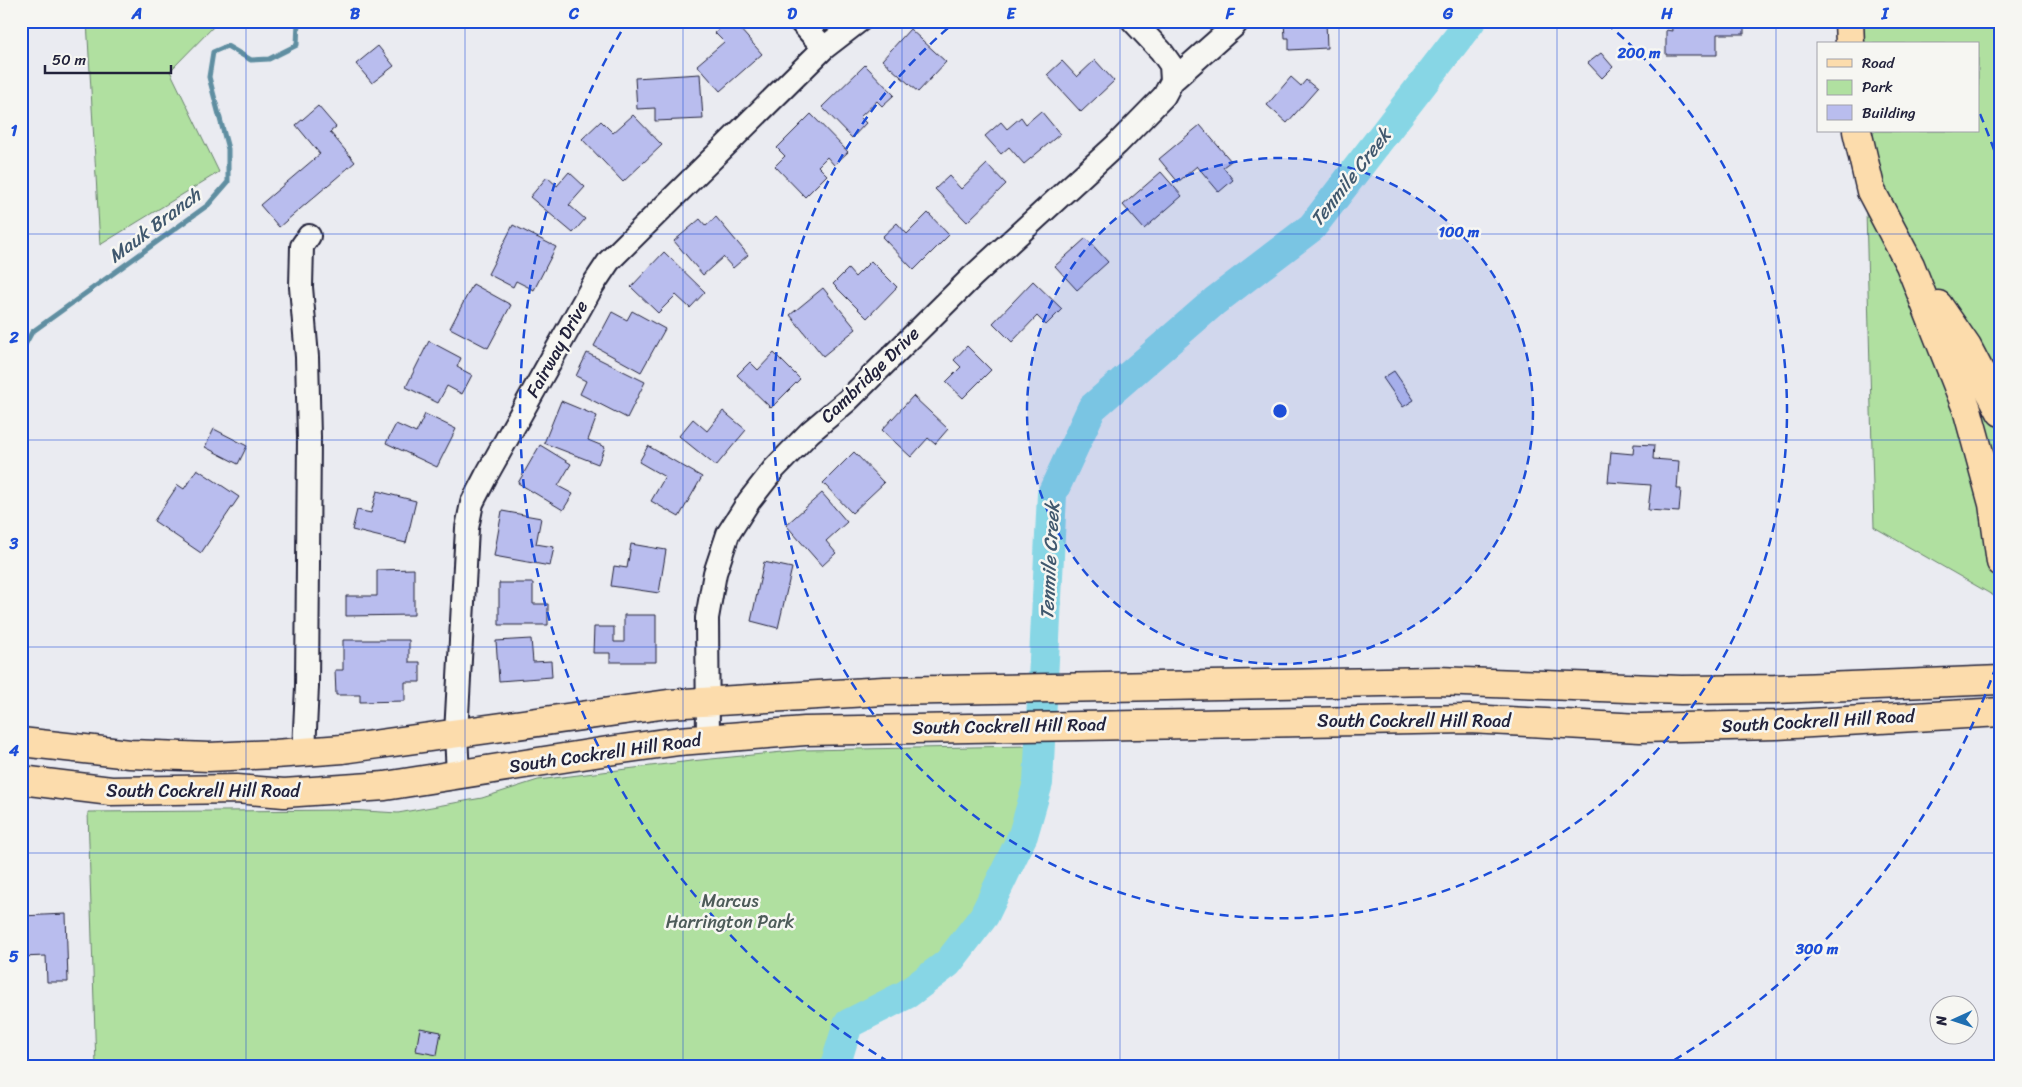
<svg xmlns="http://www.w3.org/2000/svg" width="2022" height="1087" viewBox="0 0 2022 1087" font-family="Sriracha,sans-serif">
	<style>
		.green { fill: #b0e0a0; stroke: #69816e }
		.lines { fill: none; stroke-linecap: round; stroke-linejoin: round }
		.stream { stroke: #5f8ea1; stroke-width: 5 }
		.river { stroke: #87d6e5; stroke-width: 30 }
		.building { fill: #b9bdee; stroke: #22223b }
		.minor-casing { stroke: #22223b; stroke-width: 26 }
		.major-casing { stroke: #22223b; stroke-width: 31 }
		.minor { stroke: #f6f6f2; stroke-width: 22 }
		.major { stroke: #fcdcac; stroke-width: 28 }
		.grid { fill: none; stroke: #1d4ed8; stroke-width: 1; stroke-opacity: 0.55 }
		.ring { fill: none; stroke: #1d4ed8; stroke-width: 2.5; stroke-dasharray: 9 6 }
		.labels { text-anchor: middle; stroke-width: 5; stroke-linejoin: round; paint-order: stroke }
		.street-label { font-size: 18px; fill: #22223b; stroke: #f6f6f2 }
		.park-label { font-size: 18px; fill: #4d5b59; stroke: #f6f6f2 }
		.water-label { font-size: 19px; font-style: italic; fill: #40586e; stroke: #f6f6f2 }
		.centre { fill: #1d4ed8; stroke: #f6f6f2; stroke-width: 2.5 }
		.ring-label { font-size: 15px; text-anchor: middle; font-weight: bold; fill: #1d4ed8; stroke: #f6f6f2; stroke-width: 5; stroke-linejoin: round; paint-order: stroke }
		.neatline { fill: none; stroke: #1d4ed8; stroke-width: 2 }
		.grid-label { font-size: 16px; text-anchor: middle; font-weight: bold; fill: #1d4ed8 }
	</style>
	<rect width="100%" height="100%" fill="#eaebf1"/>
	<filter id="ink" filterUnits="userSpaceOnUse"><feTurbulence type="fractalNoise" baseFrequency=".02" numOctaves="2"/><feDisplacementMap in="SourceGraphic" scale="10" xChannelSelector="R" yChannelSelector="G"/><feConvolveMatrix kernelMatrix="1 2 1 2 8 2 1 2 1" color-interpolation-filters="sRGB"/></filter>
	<g filter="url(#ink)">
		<path class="green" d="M87,21H219L170,71L219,172L100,245Z
			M1958,21H2001V600L1874,527L1864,131H1978V44H1862L1861,26Z
			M1029,746L1027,787L978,911L946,956L905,983L841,1017L826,1066H96L88,812L349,810L398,813L482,798L538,780L691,761L803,750Z"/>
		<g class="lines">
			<path class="stream" d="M21,352L32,332L208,205L228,182V149L209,77L213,52L227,46L251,60L269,59L297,45L298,21"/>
			<path class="river" d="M835,1066L848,1024L907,994L948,963L984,916L1023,835L1038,783L1052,494L1092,408L1215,301L1312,227L1471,21"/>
		</g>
		<path class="building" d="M729,21H733L762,54L720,91L697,65L724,42L715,33Z
			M1284,21H1326L1327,48L1289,50V38H1285Z
			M1671,21H1744V34H1717V55H1666V30L1672,31Z
			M910,29L946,62L918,92L882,60Z
			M378,46L394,66L372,83L356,64Z
			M1601,53L1613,67L1602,78L1588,63Z
			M1095,60L1114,81L1081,112L1047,75L1062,61L1077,77Z
			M865,65L894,95L882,106L877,101L860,117L866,123L852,138L822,107Z
			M700,74L703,119L655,121V108L637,109L635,78Z
			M1291,77L1301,86L1306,80L1317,89L1287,123L1267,105Z
			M318,106L336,127L330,132L355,162L279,227L260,205L320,154L296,125Z
			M1041,111L1060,134L1024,164L1009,147L1001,154L985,136L1001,122L1007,129L1021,117L1026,124Z
			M811,114L848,152L834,165L827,157L818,166L827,175L805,197L775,166L785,156L777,148Z
			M633,115L662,145L623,182L582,139L601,121L613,133Z
			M1200,125L1231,161L1223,167L1233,180L1219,192L1197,166L1178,182L1159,159Z
			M987,164L1006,184L967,222L935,189L949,176L961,189Z
			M569,172L585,187L569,205L585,219L573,233L530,197L547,177L557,186Z
			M1161,172L1182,196L1144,229L1123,205Z
			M928,213L949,235L914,270L882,237L897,223L907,234Z
			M716,217L748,255L733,268L723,257L703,275L674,241L700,219L706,226Z
			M513,225L556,247L534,290L516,281L513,287L488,274Z
			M1086,238L1108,262L1077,290L1055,266Z
			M664,252L705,292L690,308L676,295L658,313L631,287Z
			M871,261L897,287L867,318L833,284L848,269L855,277Z
			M1033,281L1062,309L1046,325L1037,316L1012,342L993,323Z
			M473,284L511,305L488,348L450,328Z
			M823,288L856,329L823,356L790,315Z
			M632,311L665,329L641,372L594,346L612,312L627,320Z
			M429,341L461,358L457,367L472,375L462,394L447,386L438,403L406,387Z
			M967,346L991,370L963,398L946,382L961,367L954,360Z
			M587,353L645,382L627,418L580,394L586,381L576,376Z
			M774,353L800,379L771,408L737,375L750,362L758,370Z
			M1394,371L1414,400L1403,407L1383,378Z
			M913,396L948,429L935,444L928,438L911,457L882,430Z
			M561,401L597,416L588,440L605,447L598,464L544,443Z
			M723,411L746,430L716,466L679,436L693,419L707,431Z
			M425,414L456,429L437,467L386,443L396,424L416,433Z
			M214,429L247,446L238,464L205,447Z
			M1634,444L1654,445L1653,459L1679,461L1677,489H1681L1679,512L1648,510L1651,485L1608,482L1611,452L1633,454Z
			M540,445L571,464L558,486L573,494L563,510L518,483Z
			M648,446L702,477L679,517L651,501L665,477L639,462Z
			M854,452L884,483L852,513L823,483Z
			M197,469L239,497L201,553L154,521L178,485L184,489Z
			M377,491L416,501L406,543L352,530L357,510L371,513Z
			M822,493L847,522L826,541L836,553L822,566L786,525Z
			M502,511L541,518L536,544L554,547L550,566L494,556Z
			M631,544L666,550L659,593L611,586L614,566L627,568Z
			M764,562L792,568L778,628L751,621Z
			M414,569V615L346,616V596H377V570Z
			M499,583H533V604H548V625H499Z
			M624,615H656V662H610V653H593L594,627H614V642H624Z
			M531,639L533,662L551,661L552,677L499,681L496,641Z
			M343,640H409V662H420V682H405V701L360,702V695H336L335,670H343Z
			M66,914L68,982H47L46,956L21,957V916Z
			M420,1028L441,1032L437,1055L416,1051Z"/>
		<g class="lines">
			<g class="minor-casing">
				<path id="minor" d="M800,21L824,48
					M1172,81L1234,26L1238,21
					M708,739L707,618L715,573L728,534L749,501L774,469L810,432L848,400L972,277L1117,144L1164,96L1172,81L1171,65L1161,51L1133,21
					M304,751L307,686L309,437L307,357L301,287L302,246L309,236
					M458,775L456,734L467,528L472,503L486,476L593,285L609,261L824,48L859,21"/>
			</g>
			<g class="major-casing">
				<path id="major" d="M1849,21L1850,44
					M1857,131L1871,191L1910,265L1967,409L1993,504L2001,562
					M1938,305L1967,347L2001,412
					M21,742L130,754L209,757L275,754L343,749L668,704L884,691L1437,681L1681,690L1775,689L2001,680
					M21,780L111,791L236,789L284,793L385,786L608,751L679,741L805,731L1469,719L1640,728L1682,727L1777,725L2001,712"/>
			</g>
			<use href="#minor" class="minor"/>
			<use href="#major" class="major"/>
		</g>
	</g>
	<path class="grid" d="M246,21V1066M465,21V1066M683,21V1066M902,21V1066M1120,21V1066M1339,21V1066M1557,21V1066M1776,21V1066M21,234H2001M21,440H2001M21,647H2001M21,853H2001"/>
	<circle cx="1280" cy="411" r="253" fill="#1d4ed8" fill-opacity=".12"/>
	<g class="ring">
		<circle cx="1280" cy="411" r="253"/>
		<path d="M1606 23A507 507 0 1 1 954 23"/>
		<path d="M2001 652A760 760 0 0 1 1671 1062M889 1062A760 760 0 0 1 625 25M1980 114A760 760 0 0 1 2001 170"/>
	</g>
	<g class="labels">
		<g class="street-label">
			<text transform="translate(557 349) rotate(-61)" y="6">Fairway Drive</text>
			<text transform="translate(870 375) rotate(-44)" y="6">Cambridge Drive</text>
			<text x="1414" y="727">South Cockrell Hill Road</text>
			<text transform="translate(1818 721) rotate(-3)" y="6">South Cockrell Hill Road</text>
			<text transform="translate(1009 726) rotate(-1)" y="6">South Cockrell Hill Road</text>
			<text transform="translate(605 753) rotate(-8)" y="6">South Cockrell Hill Road</text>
			<text x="203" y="797">South Cockrell Hill Road</text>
		</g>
		<g class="park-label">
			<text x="730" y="907">Marcus<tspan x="730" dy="21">Harrington Park</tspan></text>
		</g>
		<g class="water-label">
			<text transform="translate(1350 177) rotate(-52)" y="7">Tenmile Creek</text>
			<text transform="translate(154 225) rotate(-37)" y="7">Mauk Branch</text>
			<text transform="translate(1049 561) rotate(-87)" y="7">Tenmile Creek</text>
		</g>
	</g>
	<circle cx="1280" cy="411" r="8" class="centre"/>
	<g class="ring-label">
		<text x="1639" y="58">200 m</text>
		<text x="1459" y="237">100 m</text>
		<text x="1817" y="954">300 m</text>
	</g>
	<rect width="2022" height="1087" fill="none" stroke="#f6f6f2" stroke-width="55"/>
	<rect x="1817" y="42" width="162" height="90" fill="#f6f6f2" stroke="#a1a1a9"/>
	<rect x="1827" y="59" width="25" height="8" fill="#fcdcac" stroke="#a1a1a9"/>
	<text x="1862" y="68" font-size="15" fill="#22223b">Road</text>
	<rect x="1827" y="80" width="25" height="15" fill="#b0e0a0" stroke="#a1a1a9"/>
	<text x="1862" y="92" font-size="15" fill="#22223b">Park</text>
	<rect x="1827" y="105" width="25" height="15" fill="#b9bdee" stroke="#a1a1a9"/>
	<text x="1862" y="118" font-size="15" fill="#22223b">Building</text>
	<g transform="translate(1954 1020) rotate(267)"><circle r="24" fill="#f6f6f2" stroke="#a1a1a9"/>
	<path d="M0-4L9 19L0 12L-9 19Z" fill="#1f6fb2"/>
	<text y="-8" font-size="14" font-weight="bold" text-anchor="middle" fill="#22223b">N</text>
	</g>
	<path d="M45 65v8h126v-8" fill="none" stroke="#22223b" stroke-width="2.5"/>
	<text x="52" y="65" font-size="15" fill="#22223b" stroke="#f6f6f2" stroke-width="4" paint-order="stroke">50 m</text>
	<rect x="28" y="28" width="1966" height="1032" class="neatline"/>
	<g class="grid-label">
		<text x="137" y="19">A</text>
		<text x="355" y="19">B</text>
		<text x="574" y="19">C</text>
		<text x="792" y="19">D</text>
		<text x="1011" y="19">E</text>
		<text x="1230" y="19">F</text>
		<text x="1448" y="19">G</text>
		<text x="1667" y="19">H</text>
		<text x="1885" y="19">I</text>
		<text x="14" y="136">1</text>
		<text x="14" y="343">2</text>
		<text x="14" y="549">3</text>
		<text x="14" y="756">4</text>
		<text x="14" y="962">5</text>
	</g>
</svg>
